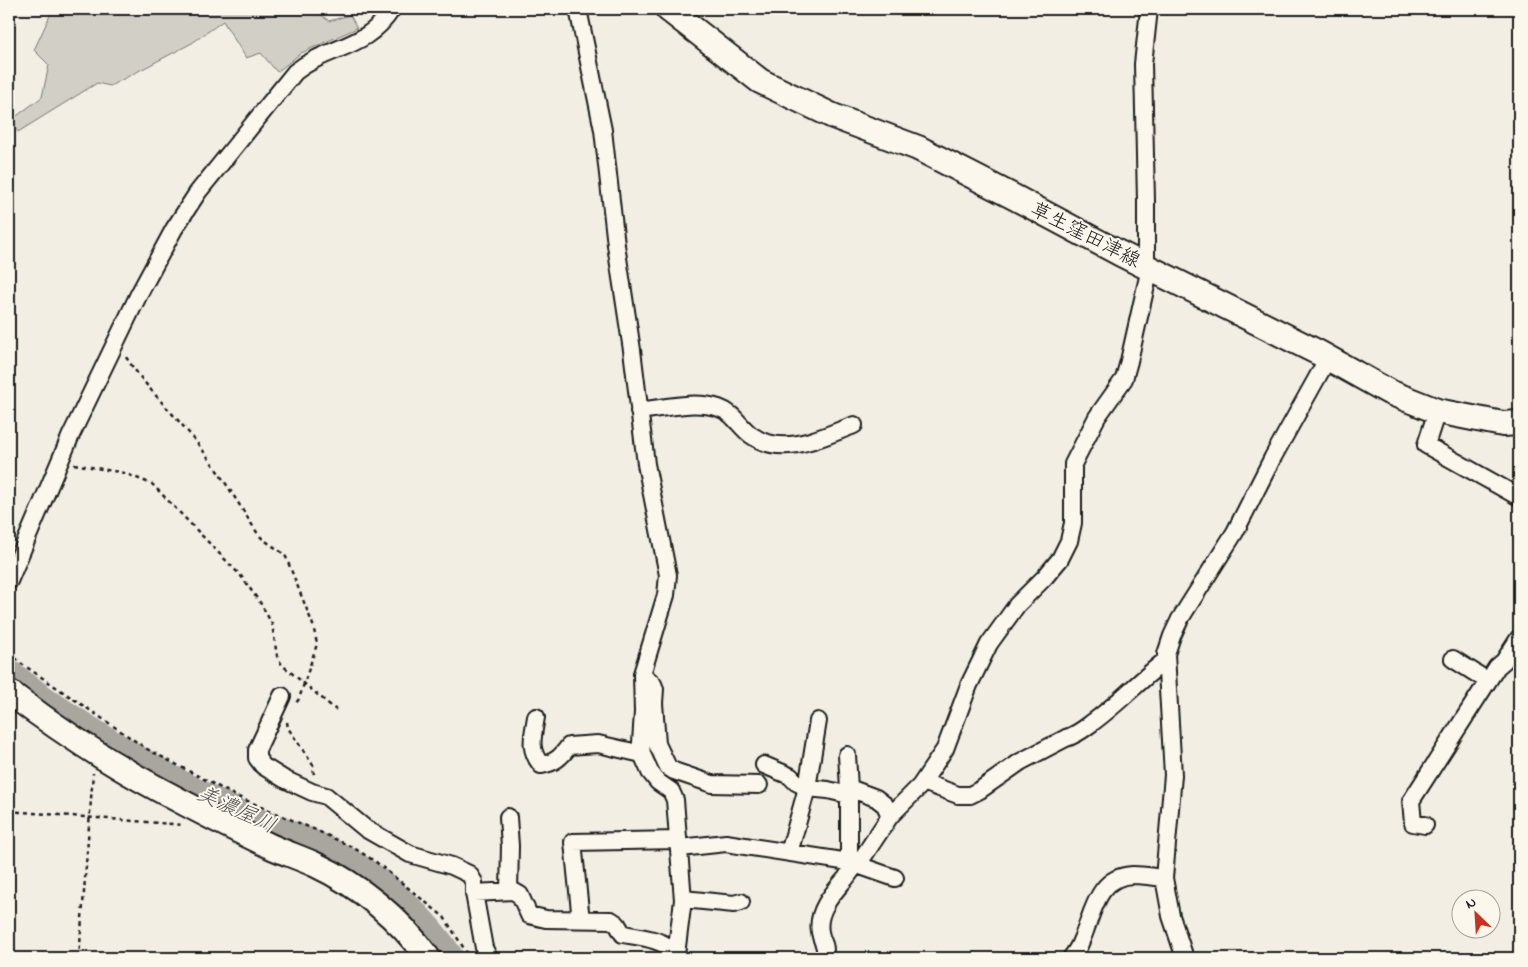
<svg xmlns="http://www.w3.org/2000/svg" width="1528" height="967" viewBox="0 0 1528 967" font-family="'Indie Flower','Klee One',sans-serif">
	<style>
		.green { fill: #d2cfc6; stroke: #777671 }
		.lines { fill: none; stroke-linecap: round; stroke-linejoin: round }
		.river { stroke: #a9a6a0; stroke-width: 25 }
		.street-casing { stroke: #1c1c1c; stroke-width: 20 }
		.secondary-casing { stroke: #1c1c1c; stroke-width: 28 }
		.path { stroke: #1c1c1c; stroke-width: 2.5; stroke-dasharray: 4 4; stroke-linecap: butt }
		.street { stroke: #fbf7ec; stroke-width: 16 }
		.secondary { stroke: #fbf7ec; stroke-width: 24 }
		.labels { text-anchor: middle; stroke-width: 4; stroke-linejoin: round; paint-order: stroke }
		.street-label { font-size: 20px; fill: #1c1c1c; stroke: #fbf7ec }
		.water-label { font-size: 21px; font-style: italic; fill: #545351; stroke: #fbf7ec }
	</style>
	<rect width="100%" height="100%" fill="#f2eee4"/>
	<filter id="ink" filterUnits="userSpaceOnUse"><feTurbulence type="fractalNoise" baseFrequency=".02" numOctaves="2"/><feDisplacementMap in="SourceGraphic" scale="10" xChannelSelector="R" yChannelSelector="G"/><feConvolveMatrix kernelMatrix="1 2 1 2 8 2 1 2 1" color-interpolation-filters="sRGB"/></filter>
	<g filter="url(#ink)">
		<path class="green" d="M53,9H313L329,21L350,15L357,28L301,53L277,72L261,53L246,58L223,21L192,43L110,86L97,83L18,132L10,121L42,97L49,65L34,50Z"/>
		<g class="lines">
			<path class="river" d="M9,671C50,705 98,734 144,761C162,771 179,782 197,791C214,799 231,808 248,816C281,830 317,841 349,860C387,882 428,921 452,958"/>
			<g class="street-casing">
				<path id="street" d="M578,9L603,130L616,245L632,350L646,464L668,575L666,595L642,674L643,712L641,743L642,754L650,772L658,782L671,791L675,800L683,900L676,954L679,958
					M1146,265V201L1143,64L1149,9
					M639,411C665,408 694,400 719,408C734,413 739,426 751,435C783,458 822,437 854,425
					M1437,411L1426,445L1519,497
					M9,581L71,435L139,294L174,229L198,192L295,72C329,45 366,50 392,9
					M1453,659L1488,681
					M642,674L653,684L655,689L654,703L657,744L668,767L674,771L712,784L759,785
					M282,696L257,750V758L263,766L284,779L312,792L326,796L366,829L410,854L452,866L469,874L474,882V893L484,948L489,958
					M536,717C533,737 528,748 541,765C555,763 561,757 569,746L598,744L642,754
					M847,755L849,788V862
					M764,765L790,776L796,782L807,788L828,790L849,795
					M923,782L958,795H970L980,790L1020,762L1066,738C1077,735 1085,728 1093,722C1119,703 1141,679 1166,660
					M849,788L876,798L885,805L890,816
					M508,817L510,846L509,891
					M1425,825L1413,823L1411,801L1497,667L1504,661L1519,638
					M680,848L726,843L849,862L895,878
					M789,853L807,788L818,721
					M474,893L513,891L520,895L529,915L546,919L611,920L617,924L623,934C640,937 665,939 676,954
					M683,899L734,904L741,902
					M574,919L580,911L573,842L678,840
					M824,958C827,942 822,945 820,932C816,911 834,892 846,878C851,871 855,865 861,860L890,816L920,786L945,749L969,685L989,644L1017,605L1045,577L1060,559L1069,541L1073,523V464L1097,417L1124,379L1129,361L1150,268
					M1071,958C1075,953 1079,947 1081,941C1093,915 1096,876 1133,875C1143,875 1154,877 1164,878
					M1185,958L1171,916L1164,878L1173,775L1166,654L1172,636L1180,619L1235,532L1273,457L1328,358"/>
			</g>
			<g class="secondary-casing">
				<path id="secondary" d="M668,9L760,81L833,116L918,148L1012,196L1119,253L1319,353L1389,392L1437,411L1503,424L1519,423
					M9,692C56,728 106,761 158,789C195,809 232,828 270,846C285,853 301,858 316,865C359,885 400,919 428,958"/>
			</g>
			<path class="path" d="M126,357C144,385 168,408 189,433C215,464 236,500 258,534C266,544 278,547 286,557L313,625L317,644L299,699L296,703
				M74,464L124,473L152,484L241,576L261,604L272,624L277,656L282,665L336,710
				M9,652L22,664L147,749L236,796L318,831L354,848L376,862L444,917L470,958
				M287,722L288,728L313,765L314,776
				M9,811L184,825
				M79,958L93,773"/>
			<use href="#street" class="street"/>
			<use href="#secondary" class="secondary"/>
		</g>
	</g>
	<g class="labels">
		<g class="street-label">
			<text transform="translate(1086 234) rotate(27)" y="7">草生窪田津線</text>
		</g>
		<g class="water-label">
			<text transform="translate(237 809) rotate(25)" y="7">美濃屋川</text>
		</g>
	</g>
	<rect width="1528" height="967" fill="none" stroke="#fbf7ec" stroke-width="30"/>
	<rect x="15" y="15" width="1498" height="937" fill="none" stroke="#1c1c1c" stroke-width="2" filter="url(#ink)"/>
	<g transform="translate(1476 914) rotate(335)"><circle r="24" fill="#fbf7ec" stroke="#a29f99"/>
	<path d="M0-4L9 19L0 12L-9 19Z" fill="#c8321e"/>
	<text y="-8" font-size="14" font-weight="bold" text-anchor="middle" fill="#1c1c1c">N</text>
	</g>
</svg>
